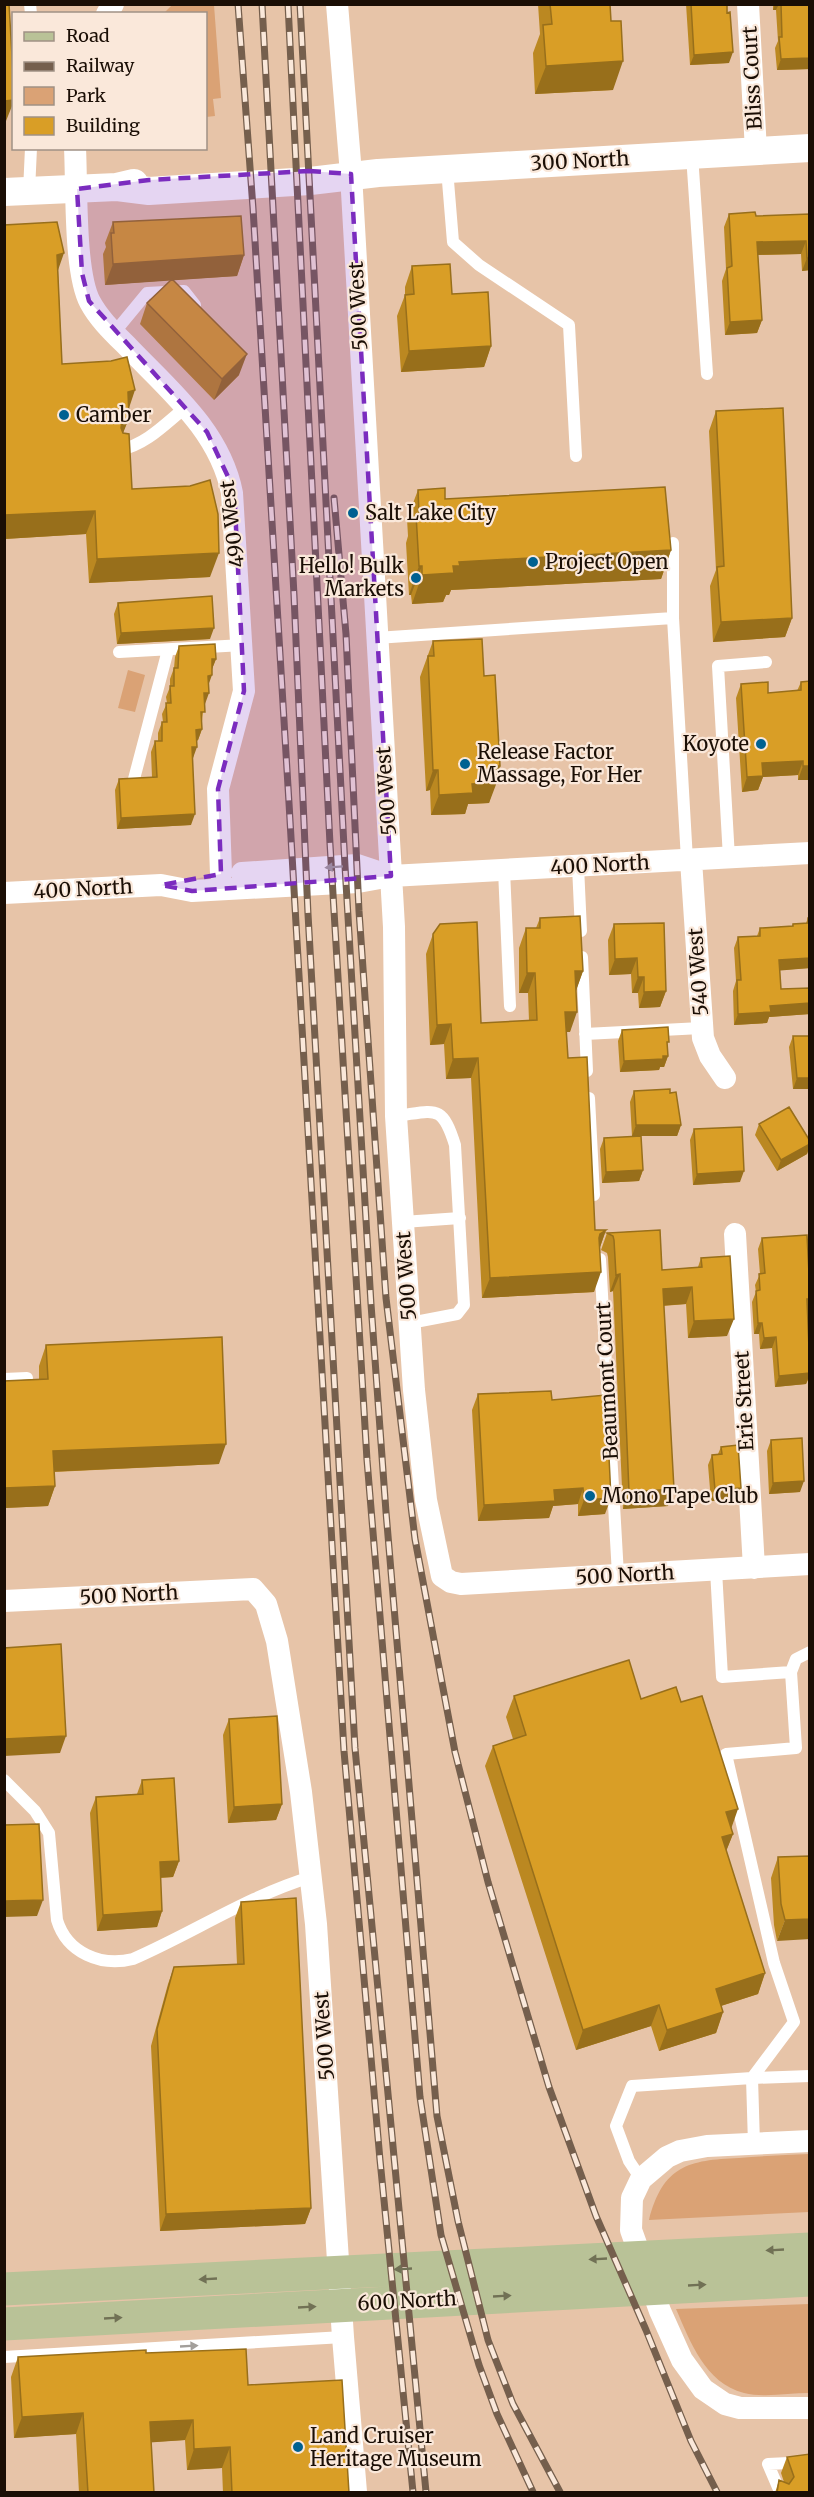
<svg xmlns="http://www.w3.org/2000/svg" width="814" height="2497" viewBox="0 0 814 2497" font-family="Merriweather,serif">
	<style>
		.green { fill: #daa275 }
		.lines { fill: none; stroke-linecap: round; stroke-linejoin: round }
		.service { stroke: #fff; stroke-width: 12 }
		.minor { stroke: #fff; stroke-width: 22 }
		.tertiary { stroke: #fff; stroke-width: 28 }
		.primary { stroke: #b9c297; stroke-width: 33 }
		.rail-casing { stroke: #755f4d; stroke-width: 7 }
		.rail { stroke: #fae8da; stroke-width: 4.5; stroke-dasharray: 14; stroke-linecap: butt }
		.wall { fill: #bb8821 }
		.shaded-wall { fill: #986f1b }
		.building { fill: #d99e26; stroke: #986f1b; stroke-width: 1.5 }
		.oneway { fill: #a39f9b }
		.oneway2 { fill: #717155 }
		.marked { fill: #7b2cbf; fill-opacity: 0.2; stroke: #7b2cbf; stroke-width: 4.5; stroke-dasharray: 12 8; stroke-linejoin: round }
		.poi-dot { fill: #006191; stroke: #fae8da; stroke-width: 2 }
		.labels { text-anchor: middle; stroke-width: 4.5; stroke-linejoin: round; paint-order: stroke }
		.street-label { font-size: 20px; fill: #1a0e05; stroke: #fae8da }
		.poi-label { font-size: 20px; fill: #1a0e05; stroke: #fae8da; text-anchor: start }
	</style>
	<rect width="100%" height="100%" fill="#e7c4a8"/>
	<path class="green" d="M173,4L214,5L221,98L213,99L215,116L206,117V14L164,13Z
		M128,670L145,675L135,712L118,708Z
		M809,2154V2212L649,2220C663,2166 688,2160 739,2158C762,2156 786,2155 809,2154Z
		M809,2304V2393C789,2393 764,2398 744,2393C705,2383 690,2341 676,2309Z"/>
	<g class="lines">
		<path class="service" d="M30,4L31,14
			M692,155L707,374
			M447,169L453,242L479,265L569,325L576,456
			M29,191L31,148
			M114,333L147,293L184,291L195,305
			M120,450C147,444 165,424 186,407
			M673,618L687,860
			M376,638L673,618V543
			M119,652L243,645
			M134,779L168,650
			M729,858L718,666L766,662
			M578,866L581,931
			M504,870L510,1006
			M582,957L587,1071
			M585,1034L701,1028
			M589,1098L594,1195
			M396,1116C435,1111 442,1103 455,1145L464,1305L457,1314L410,1323
			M403,1222L460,1218
			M600,1259L618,1575
			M4,1379L27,1378
			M791,1672L796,1659L810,1652
			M4,1780L35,1811L49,1833L57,1920C67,1953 101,1967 133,1959C193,1933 248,1896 311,1877
			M754,2144L752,2078L810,2076
			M641,2179L629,2161L616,2126L632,2086L752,2078L794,2022L774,1963L726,1754L796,1748L791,1672L722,1677L716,1570
			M4,2357L343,2337
			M780,2492L768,2464L810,2462"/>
		<path class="minor" d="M337,4L351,174L388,823L394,927L396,1116L414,1390L426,1500L442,1576L451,1582L461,1584L810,1564
			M748,4L756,151
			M107,14L113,4
			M75,148C77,186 74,272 90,302C99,319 114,333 128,347C169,390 220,431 232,493L244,691L218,789L221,874
			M691,860L703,1038L710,1056L725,1078
			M242,873L357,865L387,875
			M4,893L161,885L192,891L358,882L391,876L810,853
			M735,1234L754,1568
			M4,1601L253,1589L266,1604L277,1641L301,1792L316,1924L343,2337L356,2492
			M810,2141L707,2146L680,2151L667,2157L641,2179L632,2198L631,2230L660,2311L682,2360L703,2389L725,2404L740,2408H810"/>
		<path class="tertiary" d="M117,187L149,191L310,181L378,173L810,148
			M4,192L117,187L134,183"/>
		<path class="primary" d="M4,2289L810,2249
			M4,2324L810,2280"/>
		<g class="rail-casing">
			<path id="rail" d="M238,4L253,208L289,803L344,1751L380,2160L413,2492
				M262,4L294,595L308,914L355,1748L426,2492
				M288,4L330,844L367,1460L420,2097L441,2235L479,2365L497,2414L533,2492
				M300,4L345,866L371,1304L386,1512L437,2116L458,2221L488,2340L513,2404L560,2492
				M334,498L346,634L359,911L386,1298L415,1539L455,1752L488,1882L549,2087L596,2216L646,2330L691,2441L717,2492"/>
		</g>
		<use href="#rail" class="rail"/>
	</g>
	<path class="wall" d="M538,4H610L613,90L535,94L533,53L540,34Z
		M686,4H727L729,63L690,65Z
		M773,4H810V69L777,70L775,48L778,41L776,10H773Z
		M729,214L756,216L810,214V270L802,271L801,254L758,255L762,320L757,333L725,335L722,281L726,269L724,227Z
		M113,222L244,255L237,276L173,280L239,375L214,400L140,324L147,303L171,280L105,285L103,254L106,247L105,243Z
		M4,225L58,270L62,364L128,409L129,418L123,432L132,489L210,577L89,583L86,534L4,539Z
		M412,266L452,294L491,346L484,367L401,372L397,316L405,295V287Z
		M716,411L792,618L785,637L713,642L710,586L716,570L709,431Z
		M418,490L445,499L671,550L661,579L451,590L449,595H446L443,602L412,604L411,595H409L406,543L408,536L407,519Z
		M118,603L210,639L117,644L114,614Z
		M433,641L484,676L500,766L489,803L468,804L465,814L431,815L430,790L426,791L420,677Z
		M179,646L216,659L212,669L204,704L202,721V729L198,740L197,741L193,758H192L191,825L117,829L115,790L119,779L152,777L151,752L155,741H158V733L162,722H163L162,714L167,703L166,697L170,687V679L174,668L175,657Z
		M810,681V780H798V775L763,777L758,790L742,792L736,698L741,684L768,693L797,691L801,682Z
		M540,918L583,971L576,990L570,1032H566L568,1058L595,1230H606L600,1247L594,1292L482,1298L471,1078L446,1079L444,1044L430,1045L426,954L433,934L481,1023L529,1021L528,993H519V948L526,928H536Z
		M808,918H810V968L780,970L781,989L810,988V1014L769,1017L767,1023L734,1025L733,991L736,981L734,948L738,937L757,936L760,928L792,926L793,924L806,923Z
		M614,924L666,991L660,1007L639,1008L638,993H632L631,974L609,975L608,940Z
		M622,1030L667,1048L668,1056L664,1067H660L659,1070L620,1072L618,1041Z
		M793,1036H810V1089H793L789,1047Z
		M634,1091L670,1093L681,1125L677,1136H632L630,1102Z
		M759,1124L810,1141V1146L807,1154L777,1171L755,1135Z
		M694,1129L740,1182L693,1185L690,1140Z
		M604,1138L643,1170L639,1181L602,1183L600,1149Z
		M660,1230L662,1270L698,1267L701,1258L727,1336L688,1338L686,1304L663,1306L668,1506L623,1509L613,1291L610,1292L608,1257L607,1253L601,1250L607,1233Z
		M762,1238L810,1293V1299L807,1307L810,1376L806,1384L775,1387L772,1348L760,1349L759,1334H754L752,1302L756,1292L755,1285L760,1274L758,1249Z
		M46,1345L219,1464L54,1472L55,1486L48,1506L4,1508V1381L39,1379V1366Z
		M478,1394L552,1400L605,1514L578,1516V1504L553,1506L549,1518L478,1521L472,1410Z
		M771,1440L800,1492L769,1494L767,1451Z
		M721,1447L737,1499L711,1501L708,1465L712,1455L718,1454Z
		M514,1696L641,1699L681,1702L733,1834L726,1851L765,1973L758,1994L721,2006L723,2012L716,2033L659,2051L651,2026L576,2050L485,1766L493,1746L513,1739L506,1717Z
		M229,1719L282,1804L276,1820L228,1823L223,1735Z
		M142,1780L179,1861L173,1877L160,1878L162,1911L157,1927L97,1931L90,1813L96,1797L137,1794Z
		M810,1856L777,1941L774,1925L771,1878L778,1857Z
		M241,1902L311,2208L305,2224L160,2231L151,2046L168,1984L174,1967L237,1964L235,1918Z
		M146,2353L248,2385L349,2493H223L222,2468L187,2470L185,2440L151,2442L154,2493H79L76,2434L14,2438L11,2377L18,2357Z
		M787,2457L810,2493H775L779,2480L784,2482L781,2473Z"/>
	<path class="shaded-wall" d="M775,4H779L776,10H773Z
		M733,52L729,63L690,65L694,55Z
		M810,58V69L777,70L781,59Z
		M623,61L613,90L535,94L546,66Z
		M14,100V101L4,126V101Z
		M806,241L801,254L752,255L757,242Z
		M64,253L56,276L57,255Z
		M244,255L237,276L105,285L113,264Z
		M807,258H810V270L802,271Z
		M762,320L757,333L725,335L730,322Z
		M491,346L484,367L401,372L409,351Z
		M247,354L239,375L214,400L222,379Z
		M135,390L127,414L128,392Z
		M129,418L120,441L114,445L122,421Z
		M95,511L86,534L4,539V515Z
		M671,550L661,579L451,590L449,595H446L443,602L412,604L422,575L453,566L459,562Z
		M219,553L210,577L89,583L97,559Z
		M419,566H422L411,595H409Z
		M792,618L785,637L713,642L721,622Z
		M214,628L210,639L117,644L121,633Z
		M212,659H216L212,669Z
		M212,675L208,686V676Z
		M204,693H209L205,704Z
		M202,729L198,740L192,741L196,730Z
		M192,747H197L193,758H188Z
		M803,761L798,775L763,777L758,790L742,792L747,777L762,763Z
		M496,766H500L493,783L497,782L489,803L468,804L465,814L431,815L439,795L472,784Z
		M803,766H810V780H798Z
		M433,770H438L430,790L426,791Z
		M195,814L191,825L117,829L121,818Z
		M637,958L631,974L609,975L615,959Z
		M810,958V968L775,971L779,960Z
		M575,971H583L576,991Z
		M527,973H535L528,993H519Z
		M638,977H644L638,993H632Z
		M666,991L660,1007L639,1008L644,992Z
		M810,1003V1014L769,1017L767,1023L734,1025L738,1014L770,1006Z
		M565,1012H577L570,1032H558Z
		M451,1024L444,1044L430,1045L437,1025Z
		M663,1056H668L664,1067H660L659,1070L620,1072L624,1061Z
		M478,1058L471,1078L446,1079L453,1059Z
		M797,1078H810V1089H793Z
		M636,1125H681L677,1136H632Z
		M810,1144L807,1154L777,1171L781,1160Z
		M643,1170L639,1181L602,1183L606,1172Z
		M744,1171L740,1182L693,1185L697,1174Z
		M606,1230L599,1250L593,1254L600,1234Z
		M601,1272L594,1292L482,1298L490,1278Z
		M620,1274L613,1291L610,1292L616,1275Z
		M692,1287L686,1304L656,1306L663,1289Z
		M734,1319L727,1336L688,1338L694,1321Z
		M758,1323H762L759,1334H754Z
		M776,1337L772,1348L760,1349L764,1338Z
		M810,1373L806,1384L775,1387L779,1376Z
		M226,1444L219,1464L46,1472L53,1451Z
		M804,1481L800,1492L769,1494L773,1483Z
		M55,1486L48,1506L4,1508V1488Z
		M583,1488L578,1504L553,1506L549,1518L478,1521L484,1505L554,1490Z
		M741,1488L737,1499L711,1501L715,1490Z
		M674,1489L668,1506L623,1509L629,1492Z
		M611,1498L605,1514L578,1516L584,1500Z
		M66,1736L60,1753L4,1756V1739Z
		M282,1804L276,1820L228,1823L234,1807Z
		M738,1809L731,1829L726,1812Z
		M733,1834L725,1854L722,1837Z
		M179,1861L173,1877L154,1878L160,1862Z
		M43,1900L37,1916L4,1917V1901Z
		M162,1911L157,1927L97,1931L103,1915Z
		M810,1919V1939L777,1941L785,1920Z
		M765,1973L758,1994L708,2010L716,1989Z
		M659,2005L651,2026L576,2050L583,2030Z
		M723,2012L716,2033L659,2051L667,2030Z
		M311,2208L305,2224L160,2231L166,2214Z
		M83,2413L76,2434L14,2438L22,2417Z
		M193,2420L185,2440L143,2443L150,2422Z
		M230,2447L222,2468L187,2470L194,2449Z"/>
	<path class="building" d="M4,4H9L14,91V100L4,101Z
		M550,4H610L611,21H621L623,61L546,66L543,25L552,24Z
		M691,4H727V13L730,12L733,52L694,55Z
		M781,4H810V58L781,59L779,37H782Z
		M755,212L756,216L810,214V258H807L806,241L757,242L762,320L730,322L727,268L732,266L729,214Z
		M241,216L244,255L113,264L111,233H114L113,222Z
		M57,222L64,253L57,255L62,364L111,361L127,357L135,390L128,392L129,418L122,421L121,428L123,433L129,434L132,489L190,486L210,480L218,514L219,553L97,559L95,511L4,515V225Z
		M450,264L452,294L488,292L491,346L409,351L405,295L414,294L412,266Z
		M172,279L247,354L222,379L147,303Z
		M783,408L792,618L721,622L717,567L724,566L716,411Z
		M665,487L671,550L459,562L460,566H453L454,573L422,575V566H419L416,514H419L418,490L445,488V499Z
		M212,596L214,628L121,633L118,603Z
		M482,639L484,676L495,675L500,766H496L497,782L472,784L473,793L439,795L438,770H433L428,656H434L433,641Z
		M215,644L216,659H212V675L208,676L209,693H204L205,712H201L202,729L196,730L197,747H192L195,814L121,818L119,779L157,777L155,741H162V722H167L166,703H171L170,686H174V668H178L179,646Z
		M810,681V766H803V761L762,763L763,776L747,777L741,684L768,682V693L801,690V682Z
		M580,916L583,971H575L577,1012H565L568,1058L587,1057L595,1230H606L600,1234L599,1238L601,1272L490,1278L478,1058L453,1059L451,1024L437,1025L433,934L440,924L477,922L481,1023L537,1020L535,973H527L526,928H540V918Z
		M808,918H810V958L779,960L781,989L810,988V1003L770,1006L771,1012L738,1014L737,980H741L738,937L760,936V928L793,926V924L808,923Z
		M664,923L666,991L644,992V977H638L637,958L615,959L614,924Z
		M668,1027L669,1042H667L668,1056H663V1059L624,1061L622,1030Z
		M793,1036H810V1078H797Z
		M670,1089V1093L676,1092L681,1125H636L634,1091Z
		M789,1107L810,1141V1144L781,1160L759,1124Z
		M742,1127L744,1171L697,1174L694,1129Z
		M641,1136L643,1170L606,1172L604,1138Z
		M660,1230L662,1270L702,1267L701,1258L730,1256L734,1319L694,1321L692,1287L663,1289L674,1489L629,1492L620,1274L616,1275L614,1240L613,1236L607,1233Z
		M807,1235L810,1293V1299H807L810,1373L779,1376L776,1337L764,1338L762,1323H758L756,1291L760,1290L759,1274L765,1273L762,1238Z
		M222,1337L226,1444L53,1451L55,1486L4,1488V1381L48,1379L46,1345Z
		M551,1391L552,1400L606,1395L611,1498L584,1500L583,1488L554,1490L555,1501L484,1505L478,1394Z
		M802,1438L804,1481L773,1483L771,1440Z
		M738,1445L741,1488L715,1490L712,1455L722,1454L721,1447Z
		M61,1644L66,1736L4,1739V1648Z
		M629,1660L641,1699L676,1687L681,1702L702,1696L738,1809L726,1812L733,1834L722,1837L765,1973L716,1989L723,2012L667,2030L659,2005L583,2030L493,1746L526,1735L514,1696Z
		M277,1716L282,1804L234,1807L229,1719Z
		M174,1778L179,1861L160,1862L162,1911L103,1915L96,1797L143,1794L142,1780Z
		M39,1824L43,1900L4,1901V1825Z
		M810,1856V1919L785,1920L781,1904L778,1857Z
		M296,1898L311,2208L166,2214L157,2029L174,1967L244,1964L241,1902Z
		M246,2349L248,2385L342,2380L349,2493H232L230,2447L194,2449L193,2420L150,2422L154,2493H88L83,2413L22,2417L18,2357L146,2350V2353Z
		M810,2454V2493H777L779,2480L789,2484L794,2477L787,2457Z"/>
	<defs><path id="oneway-solid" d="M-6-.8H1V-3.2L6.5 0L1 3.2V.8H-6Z" transform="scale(1.5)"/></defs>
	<g class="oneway">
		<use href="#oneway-solid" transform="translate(334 867) rotate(176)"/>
		<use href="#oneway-solid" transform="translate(189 2346) rotate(-3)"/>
	</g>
	<g class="oneway2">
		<use href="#oneway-solid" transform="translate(775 2250) rotate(177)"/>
		<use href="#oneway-solid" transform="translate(598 2259) rotate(177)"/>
		<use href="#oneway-solid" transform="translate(403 2269) rotate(177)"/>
		<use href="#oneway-solid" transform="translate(208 2279) rotate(177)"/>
		<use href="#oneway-solid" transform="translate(697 2285) rotate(-3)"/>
		<use href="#oneway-solid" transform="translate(502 2296) rotate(-3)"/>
		<use href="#oneway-solid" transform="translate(307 2307) rotate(-3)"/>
		<use href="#oneway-solid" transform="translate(113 2318) rotate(-3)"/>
	</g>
	<path class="marked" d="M309,171L351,174L391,876L192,891L161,885L221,874L218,789L244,691L235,507L230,481L207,432L89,301L82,273L77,189L149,180Z"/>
	<g class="poi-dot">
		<circle cx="64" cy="415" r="6"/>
		<circle cx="353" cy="513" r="6"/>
		<circle cx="533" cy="562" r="6"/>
		<circle cx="416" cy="578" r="6"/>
		<circle cx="761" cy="744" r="6"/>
		<circle cx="465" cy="764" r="6"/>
		<circle cx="590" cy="1496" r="6"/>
		<circle cx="298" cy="2447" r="6"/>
	</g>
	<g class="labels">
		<g class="street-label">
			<text transform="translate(752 78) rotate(-93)" y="7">Bliss Court</text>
			<text transform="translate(580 161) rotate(-3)" y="7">300 North</text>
			<text transform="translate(358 306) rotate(-93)" y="7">500 West</text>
			<text transform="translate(232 524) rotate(-97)" y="7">490 West</text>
			<text transform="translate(386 791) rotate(-94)" y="7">500 West</text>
			<text transform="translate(600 865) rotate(-3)" y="7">400 North</text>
			<text transform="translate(83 889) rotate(-3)" y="7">400 North</text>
			<text transform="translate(698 972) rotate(-94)" y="7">540 West</text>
			<text transform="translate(406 1276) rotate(-94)" y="7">500 West</text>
			<text transform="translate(607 1381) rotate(-93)" y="7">Beaumont Court</text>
			<text transform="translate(744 1401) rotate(-93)" y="7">Erie Street</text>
			<text transform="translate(625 1575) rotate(-3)" y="7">500 North</text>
			<text transform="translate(129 1595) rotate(-3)" y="7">500 North</text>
			<text transform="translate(324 2036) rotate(-94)" y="7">500 West</text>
			<text transform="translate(407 2301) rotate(-3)" y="7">600 North</text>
		</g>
		<g class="poi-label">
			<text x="76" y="422">Camber</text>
			<text x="365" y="520">Salt Lake City</text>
			<text x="545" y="569">Project Open</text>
			<text x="404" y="573" text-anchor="end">Hello! Bulk<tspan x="404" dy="23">Markets</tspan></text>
			<text x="749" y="751" text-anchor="end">Koyote</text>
			<text x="477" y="759">Release Factor<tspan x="477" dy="23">Massage, For Her</tspan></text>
			<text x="602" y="1503">Mono Tape Club</text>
			<text x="310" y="2443">Land Cruiser<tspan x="310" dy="23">Heritage Museum</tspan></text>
		</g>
	</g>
	<rect width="814" height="2497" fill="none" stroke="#1a0e05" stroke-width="12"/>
	<rect x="12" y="12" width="195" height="138" fill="#fae8da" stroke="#a09185" stroke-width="1.5"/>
	<rect x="24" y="32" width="30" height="9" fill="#b9c297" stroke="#a09185" stroke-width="1.5"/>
	<text x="66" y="42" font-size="18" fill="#1a0e05">Road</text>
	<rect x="24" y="62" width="30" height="9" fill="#755f4d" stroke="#a09185" stroke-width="1.5"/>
	<text x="66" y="72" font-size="18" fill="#1a0e05">Railway</text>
	<rect x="24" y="87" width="30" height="18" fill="#daa275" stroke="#a09185" stroke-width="1.5"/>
	<text x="66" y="102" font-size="18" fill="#1a0e05">Park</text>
	<rect x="24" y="117" width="30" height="18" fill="#d99e26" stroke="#a09185" stroke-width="1.5"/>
	<text x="66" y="132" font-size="18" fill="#1a0e05">Building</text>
</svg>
